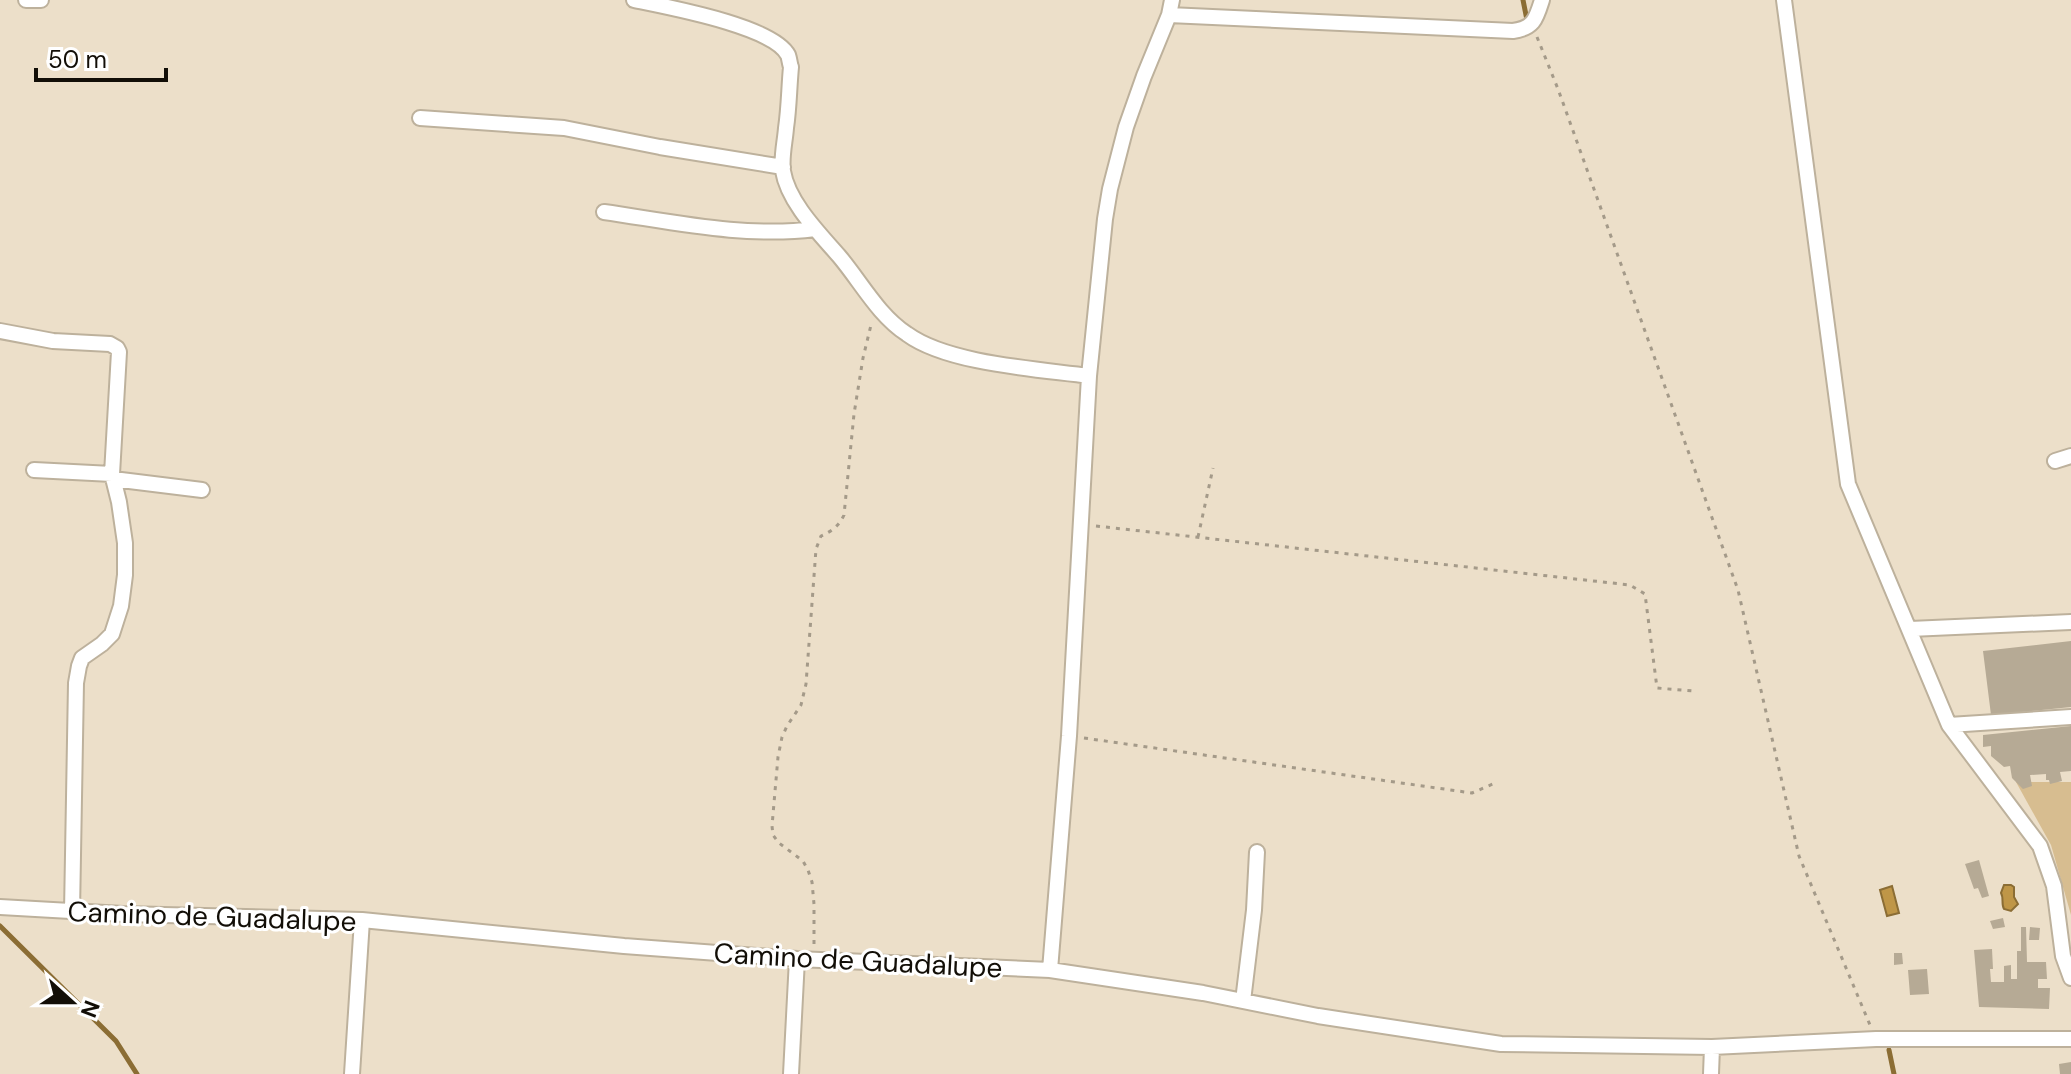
<svg xmlns="http://www.w3.org/2000/svg" width="2071" height="1074" viewBox="0 0 2071 1074" font-family="'DM Sans',sans-serif">
	<style>
		.green { fill: #d7bd90 }
		.water { fill: #bf9647; stroke: #8b6d34; stroke-width: 2 }
		.lines { fill: none; stroke-linecap: round; stroke-linejoin: round }
		.stream { stroke: #8b6d34; stroke-width: 5 }
		.building { fill: #b6aa95 }
		.minor-casing { stroke: #bdb19c; stroke-width: 18 }
		.path { stroke: #a49a89; stroke-width: 3; stroke-dasharray: 4 6; stroke-linecap: butt }
		.minor { stroke: #fff; stroke-width: 14 }
		.labels { text-anchor: middle; stroke-width: 6; stroke-linejoin: round; paint-order: stroke }
		.street-label { font-size: 28px; fill: #120e07; stroke: #fff }
	</style>
	<rect width="100%" height="100%" fill="#ecdfc9"/>
	<path class="green" d="M2016,782H2071V915L2051,845Z"/>
	<path class="water" d="M2004,885H2011L2014,887V897L2018,904L2011,911L2004,909C2001,904 2004,898 2001,893Z
		M1892,886L1899,913L1887,916L1880,890Z"/>
	<g class="lines">
		<path class="stream" d="M1523,0L1527,20
			M0,926L116,1041L137,1074
			M1889,1050L1894,1074"/>
	</g>
	<path class="building" d="M2071,641V707L1991,715L1983,651Z
		M2071,726V771L2060,772L2062,781L2050,784L2049,780H2046V774L2030,775L2032,786L2023,789L2012,778L2010,766L2004,767L1991,756V746L1983,747V735Z
		M1979,860L1989,896L1982,898L1978,888L1974,889L1965,864Z
		M2003,918L2005,927L1993,929L1990,921Z
		M2021,927H2026L2027,962H2046L2047,979H2038V988H2050L2049,1009L1979,1007L1974,950L1992,949L1993,969H1990L1991,982H2004V966L2011,965V979H2017V951H2021Z
		M2030,927L2040,928L2039,940H2029Z
		M1894,953H1902L1903,964L1894,965Z
		M1927,969L1929,994L1910,995L1908,970Z
		M2071,1062V1074H2060L2059,1064Z"/>
	<g class="lines">
		<g class="minor-casing">
			<path id="minor" d="M26,0H41
				M634,0C667,7 773,26 788,55C789,57 790,65 791,67C789,88 789,108 786,128C785,142 781,157 783,171C788,202 819,233 839,256C861,282 878,315 907,334C948,364 1038,369 1089,376
				M1784,0L1848,484L1949,725L2040,846L2054,886L2063,956L2071,978
				M1169,15L1513,31C1534,28 1536,19 1542,0
				M420,118L564,128L660,147L783,167
				M604,212C674,222 745,238 815,229
				M0,331L53,341L110,344L117,348L119,352L112,474L119,502L125,543V575L121,606L112,634L102,644L82,658L79,666L76,683L72,912
				M2055,461L2071,456
				M34,470L112,474
				M113,479L202,490
				M1910,629L2071,622
				M1949,725L2071,717
				M0,907L123,914L362,920L624,946L797,959L1050,970L1203,993L1318,1016L1501,1044L1712,1047L1876,1039H2071
				M1050,970L1069,736L1089,376L1105,219L1110,189L1126,127L1144,76L1169,15L1172,0
				M1243,1001L1254,910L1257,852
				M352,1074L362,920
				M791,1074L797,959
				M1711,1074L1712,1047"/>
		</g>
		<path class="path" d="M1537,37L1558,89L1738,590L1799,856L1870,1025
			M1096,526L1630,585L1645,594L1657,688L1693,691
			M1198,537L1213,468
			M1084,738L1472,793L1495,783
			M814,944V904L812,882L808,870L803,861L779,843L773,835L772,826L778,757L782,737L787,726L801,705L806,684L816,549L821,536C832,531 839,526 844,515L854,414L863,358L871,325"/>
		<use href="#minor" class="minor"/>
	</g>
	<g class="labels">
		<g class="street-label">
			<text transform="translate(212 916) rotate(2)" y="10">Camino de Guadalupe</text>
			<text transform="translate(858 960) rotate(3)" y="10">Camino de Guadalupe</text>
		</g>
	</g>
	<g transform="translate(72 1002) rotate(111)" stroke="#ffffff" stroke-width="6" paint-order="stroke">
	<path d="M0-6L14 30L0 20L-14 30Z" fill="#120e07"/>
	<text y="-12" font-size="22" font-weight="bold" text-anchor="middle" fill="#120e07">N</text>
	</g>
	<path d="M36 68v12h130v-12" fill="none" stroke="#120e07" stroke-width="4"/>
	<text x="48" y="68" font-size="24" fill="#120e07" stroke="#ffffff" stroke-width="6" paint-order="stroke">50 m</text>
</svg>
